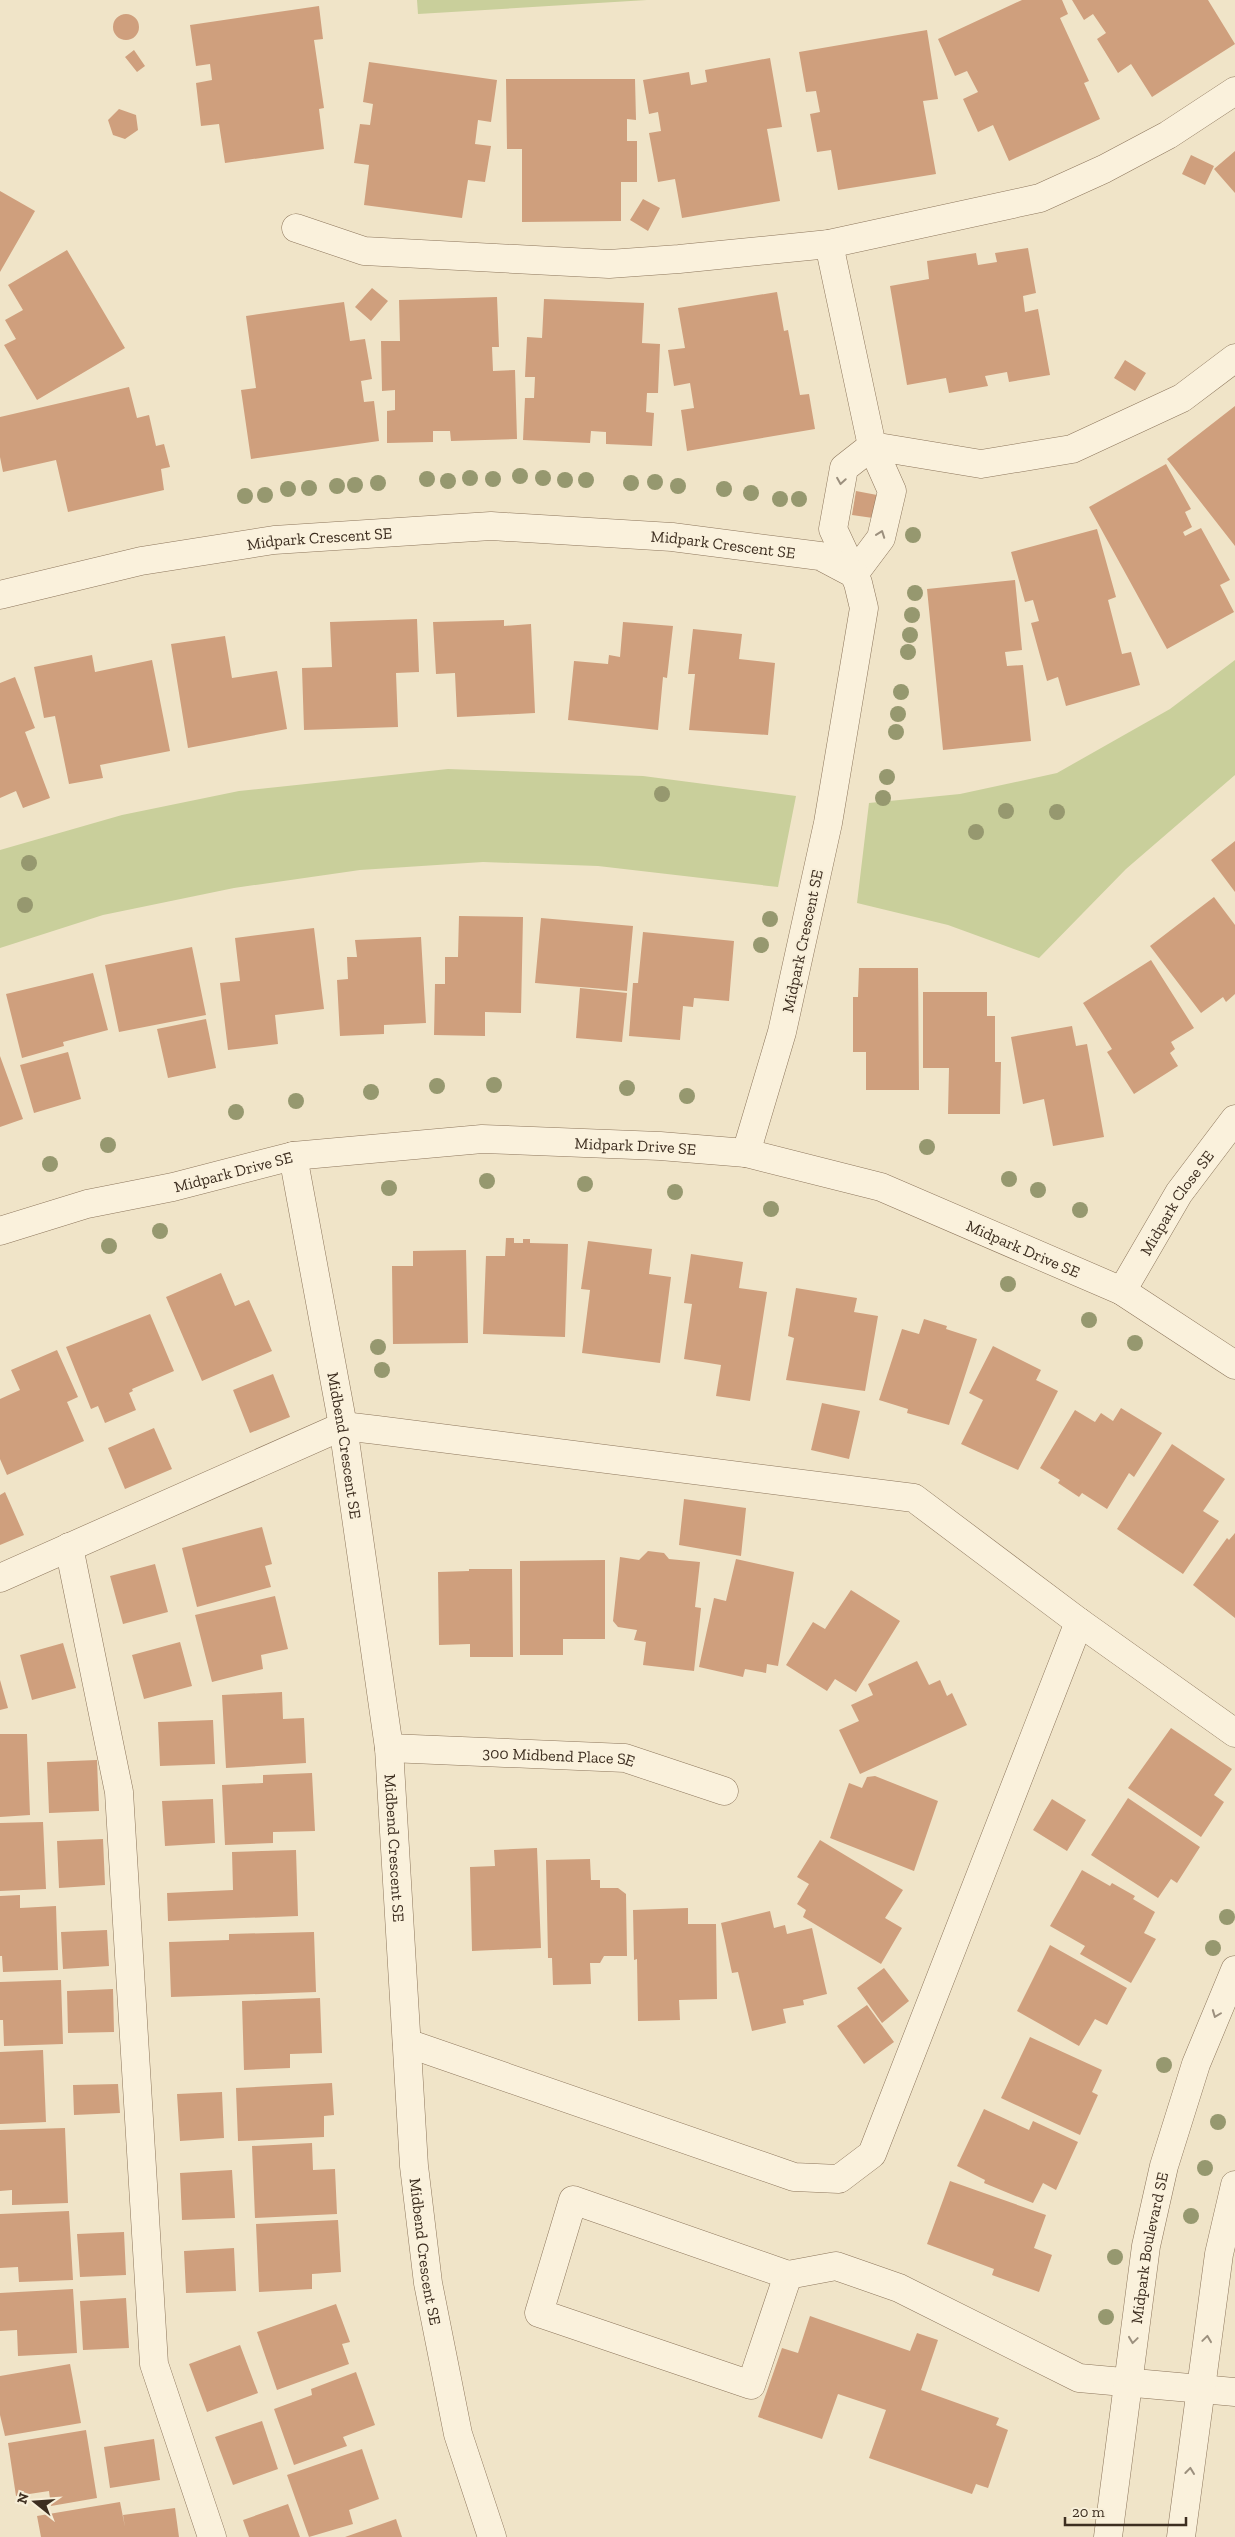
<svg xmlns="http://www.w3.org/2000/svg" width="1235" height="2537" viewBox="0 0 1235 2537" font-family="'Zilla Slab',serif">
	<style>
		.green { fill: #c9cf9b }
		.building { fill: #cf9f7d }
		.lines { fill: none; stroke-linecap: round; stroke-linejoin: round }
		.minor-casing { stroke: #8d765c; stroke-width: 29 }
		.minor { stroke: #faf1dc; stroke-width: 28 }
		.tree { fill: #96986f }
		.oneway { stroke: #9c907e }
		.labels { text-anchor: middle; stroke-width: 4; stroke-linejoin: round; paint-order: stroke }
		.street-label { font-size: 16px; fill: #3d2e20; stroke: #f7eed8 }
	</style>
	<rect width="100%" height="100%" fill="#f0e4c8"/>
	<path class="green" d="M417,0H647L418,14Z
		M1235,660V775L1126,869L1039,958L948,925L857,903L869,803L960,794L1057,773L1170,709Z
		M448,769L643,776L796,796L778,887L598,866L483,862L360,870L234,888L103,915L0,948V850L122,815L239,791Z"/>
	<path class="building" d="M1022,0H1062L1068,14L1060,18L1089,81L1084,83L1100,119L1009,161L993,125L978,132L963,99L978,92L967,71L955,76L938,39Z
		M1072,0H1208L1235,44L1152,97L1131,64L1118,73L1097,39L1106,33L1093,14L1084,20Z
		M319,6L323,39L314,40L324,108L319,109L324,149L225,163L219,124L201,126L196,83L212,80L210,64L196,66L190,25Z
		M113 27a13 13 0 1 1 26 0a13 13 0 1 1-26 0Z
		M927,30L938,99L923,101L936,174L838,190L831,150L817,152L810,114L820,112L816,91L806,92L799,52Z
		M134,50L145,66L137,72L125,57Z
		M770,58L782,127L767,129L780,201L682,218L675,179L658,182L649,133L661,131L658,112L649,114L643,80L689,72L691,85L707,82L705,70Z
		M369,62L497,80L491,122L478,120L475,144L491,146L485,182L468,180L462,218L364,205L369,165L354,163L360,124L370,125L373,104L363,102Z
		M506,79H635L636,120L627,119V141H637V182H621V221L522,222V149H507Z
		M119,109L136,115L138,130L125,139L113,135L108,120Z
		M1235,151V193L1214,169Z
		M1191,155L1214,166L1205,185L1182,174Z
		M0,191L35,211L0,272Z
		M643,199L660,208L648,231L630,220Z
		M1028,248L1036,293L1023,296L1025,312L1038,309L1050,375L1009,382L1007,372L985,376L988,386L949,393L946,378L907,385L890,286L929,279L927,261L976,253L978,265L997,262L995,253Z
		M67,250L125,348L37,400L4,345L16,339L5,320L23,310L8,285Z
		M372,288L388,301L371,321L355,307Z
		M777,292L784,331L788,330L800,395L809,394L815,429L687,451L681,410L694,408L690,383L674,386L668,350L685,348L678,308Z
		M497,297L499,347H492L493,371L515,370L517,439L451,441L450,431H433V442L387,443V411L395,410V390L382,391L381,341H400L399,300Z
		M544,299L644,303L642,343L660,344L658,393H647L646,412L654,413L652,446L606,444V432L591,431L590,443L523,440L525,398H534L535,377H525L527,337L542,338Z
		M344,302L350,341L365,339L372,379L361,381L364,402L374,401L379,441L251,459L241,390L256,388L246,316Z
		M1125,360L1146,373L1135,391L1114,378Z
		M129,387L137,418L149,415L156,446L164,444L170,467L161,469L164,490L68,512L56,460L3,472L0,457V417Z
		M1235,406V546L1167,459Z
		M1166,464L1191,509L1185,512L1192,527L1183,532L1185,536L1201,528L1230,580L1220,585L1234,612L1167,649L1089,507Z
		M856,491L877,495L873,518L852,515Z
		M1097,529L1116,597L1108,600L1122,654L1131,652L1140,685L1066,706L1058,677L1047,681L1031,623L1039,621L1033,600L1025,602L1011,552Z
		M1015,580L1022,650L1005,652L1007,666L1023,665L1031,741L943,750L927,589Z
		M417,619L419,672L396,673L398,727L304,730L302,668L332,667L330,622Z
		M504,620V626L531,624L535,713L457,717L455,673L436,674L433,622Z
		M623,622L673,626L667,678L663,677L658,730L568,720L574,661L608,664L609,655L620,657Z
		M693,629L742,634L739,659L775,663L768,735L689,730L695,674H688Z
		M225,636L232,678L277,671L287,729L188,748L171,644Z
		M92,655L95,672L152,660L170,751L100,765L103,778L69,784L55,716L44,718L34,667Z
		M15,677L35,728L25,732L50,798L23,808L16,791L0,798V683Z
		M1235,841V892L1211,860Z
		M1214,897L1235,925V994L1226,1002L1223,997L1201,1013L1150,946Z
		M459,916L523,917L521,1013L485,1012V1036L434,1035L435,984H445V957H458Z
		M541,918L633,926L627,991L535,983Z
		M314,928L324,1009L275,1015L278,1044L228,1050L220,983L240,981L235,938Z
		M643,932L734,941L729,1001L694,998L693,1007L683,1006L680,1040L629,1036L633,983H638Z
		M421,937L426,1023L384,1025V1034L340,1036L337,980L348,979L347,957H357L355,940Z
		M192,947L206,1015L119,1032L105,965Z
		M1151,960L1194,1028L1171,1042L1175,1049L1170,1053L1178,1066L1134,1094L1107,1052L1112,1049L1083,1003Z
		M859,968H918L919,1090H866V1052H853V997H858Z
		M93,973L108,1030L63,1042L64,1046L22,1058L6,994Z
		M580,988L627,993L622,1042L576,1038Z
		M923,992H987V1016H995V1062H1001L1000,1114H948L949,1068H923Z
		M206,1019L216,1068L168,1078L157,1029Z
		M1072,1026L1076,1046L1087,1044L1104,1137L1053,1146L1044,1099L1023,1104L1011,1037Z
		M68,1052L81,1099L34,1113L20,1065Z
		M0,1056L23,1119L0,1127Z
		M506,1238H514V1243H523V1239H530V1243L568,1244L565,1337L483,1334L486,1256H505Z
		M588,1241L652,1249L649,1274L671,1277L660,1363L582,1353L590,1290L581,1289Z
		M466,1250L468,1343L393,1344L392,1266H413V1251Z
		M691,1254L743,1262L739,1288L767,1292L750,1401L716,1396L721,1365L684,1359L692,1304L684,1303Z
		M221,1273L235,1306L249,1300L272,1351L202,1381L166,1297Z
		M796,1288L857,1298L854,1312L878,1316L865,1391L786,1380L794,1338L788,1336Z
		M150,1314L174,1371L132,1389L133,1391L129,1393L136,1410L105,1423L98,1406L91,1409L66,1347Z
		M924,1319L947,1326L946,1329L977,1339L949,1425L907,1413L908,1409L879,1400L902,1329L919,1334Z
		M993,1346L1041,1370L1036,1380L1058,1391L1018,1470L961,1444L983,1400L969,1393Z
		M57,1350L78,1397L67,1402L84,1441L7,1475L0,1459V1399L20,1390L11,1370Z
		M273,1374L290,1417L250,1433L233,1390Z
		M822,1403L860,1411L849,1459L811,1450Z
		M1121,1408L1162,1433L1134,1477L1129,1473L1107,1509L1082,1493L1079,1497L1058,1483L1060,1480L1040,1468L1075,1410L1095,1422L1101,1413L1113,1421Z
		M154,1428L172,1469L125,1489L108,1448Z
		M1172,1444L1225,1479L1203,1511L1219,1521L1183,1574L1117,1529Z
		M5,1492L24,1535L0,1545V1495Z
		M684,1499L746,1508L741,1556L679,1545Z
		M262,1527L272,1564L265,1566L271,1587L197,1607L182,1548Z
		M1235,1533V1618L1193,1585L1227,1538L1229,1540Z
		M648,1551L664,1553L669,1559L700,1562L695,1607L701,1608L694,1671L643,1665L646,1642L634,1640L637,1630L618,1627L613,1621L620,1557L639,1560Z
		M736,1559L794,1572L778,1666L767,1664L766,1673L745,1669L743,1677L699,1667L714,1598L726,1601Z
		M605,1560V1639H563V1655H520V1561Z
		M155,1564L168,1612L123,1624L110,1576Z
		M469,1569H512L513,1657H470V1644L439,1645L438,1572L469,1571Z
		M851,1590L900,1621L856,1692L835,1679L827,1691L786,1665L813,1622L825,1629Z
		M275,1596L288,1649L261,1655L263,1669L212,1682L195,1615Z
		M180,1642L192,1686L144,1699L132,1655Z
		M63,1643L76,1688L32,1700L20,1655Z
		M917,1661L929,1685L940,1680L947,1696L952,1693L967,1725L860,1774L839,1730L859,1721L851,1705L873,1695L868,1684Z
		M0,1680L8,1708L0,1710Z
		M282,1692L283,1719L304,1718L306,1763L226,1768L222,1695Z
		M213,1720L215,1764L160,1766L158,1722Z
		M1171,1728L1232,1769L1214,1795L1224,1802L1201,1837L1128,1788Z
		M0,1734H27L30,1815L0,1817Z
		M97,1760L99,1811L49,1813L47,1762Z
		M312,1773L315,1831L273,1832V1843L225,1845L222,1785L263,1783V1775Z
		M875,1776L938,1801L914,1871L830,1838L849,1783L862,1788L867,1777Z
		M1128,1798L1200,1847L1177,1883L1171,1879L1158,1898L1091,1855Z
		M213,1799L215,1843L165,1846L162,1801Z
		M1052,1799L1086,1820L1067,1851L1033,1830Z
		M43,1822L46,1889L0,1891V1823Z
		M103,1839L105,1885L59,1888L57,1841Z
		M820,1840L903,1890L885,1918L902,1928L881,1964L803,1917L806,1910L797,1904L809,1884L797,1877Z
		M537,1848L541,1948L472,1951L470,1867L495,1866L494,1850Z
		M296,1850L298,1916L168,1921L167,1893L233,1890L232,1852Z
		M590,1859L591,1880H600V1888H618L626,1894L627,1956H604L600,1963H590L591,1984L553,1985L552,1958H548L546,1860Z
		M1082,1870L1110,1886L1112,1883L1135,1896L1133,1899L1155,1912L1144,1933L1156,1939L1131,1983L1080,1954L1085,1946L1050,1926Z
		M20,1895V1908L56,1906L58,1970L3,1972L2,1956H0V1896Z
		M688,1908V1924H716L717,1999L679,2000L680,2020L638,2021L637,1959L634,1960L633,1910Z
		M770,1911L774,1928L785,1925L787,1934L812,1928L827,1994L803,2000L804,2005L783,2009L786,2023L752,2031L738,1972L732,1973L721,1923Z
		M107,1930L109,1966L63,1969L61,1932Z
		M314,1932L316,1992L171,1997L169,1942L229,1940V1934Z
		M1050,1945L1127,1988L1107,2025L1095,2019L1079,2046L1017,2011Z
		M884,1968L909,2001L882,2023L857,1988Z
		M61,1980L63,2044L4,2046L3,2020H0V1982Z
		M113,1989L114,2032L68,2033L67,1991Z
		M320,1998L322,2053L290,2054V2068L244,2070L242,2001Z
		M867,2005L894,2042L864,2064L837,2026Z
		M1030,2037L1102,2070L1092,2092L1098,2095L1080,2135L1001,2098Z
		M43,2050L46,2122L0,2124V2052Z
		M332,2083L334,2115L324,2116V2137L238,2141L236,2088Z
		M118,2084L120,2113L74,2115L73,2085Z
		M222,2092L224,2138L180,2141L177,2094Z
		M984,2109L1029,2130L1033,2121L1078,2142L1056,2190L1043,2183L1033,2203L984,2183L985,2180L957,2166Z
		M65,2128L68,2203L12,2205V2190L0,2191V2130Z
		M312,2143L313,2170L335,2169L337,2214L255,2218L252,2146Z
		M232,2170L235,2218L182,2220L180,2173Z
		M950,2181L1046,2215L1034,2248L1052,2255L1039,2292L992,2275L994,2269L927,2244Z
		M69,2211L73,2280L19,2282L18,2267L0,2268V2214Z
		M338,2220L341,2272L312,2274V2289L259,2292L256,2224Z
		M124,2232L126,2275L80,2277L77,2234Z
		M234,2248L236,2291L186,2293L184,2251Z
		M73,2289L77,2353L18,2356L17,2330L0,2331V2293Z
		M126,2298L129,2348L83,2350L80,2301Z
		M336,2304L350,2342L342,2344L349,2364L277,2390L257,2332Z
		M810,2316L910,2351L917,2333L938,2340L921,2390L999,2418L996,2425L1008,2430L988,2488L976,2484L972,2494L869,2458L886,2410L838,2394L822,2439L758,2417L782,2348L798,2353Z
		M240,2345L258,2393L207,2412L189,2364Z
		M70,2364L81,2423L5,2436L0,2415V2376Z
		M356,2372L375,2425L343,2437L347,2446L294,2465L274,2409L312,2395L311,2389Z
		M262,2421L278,2469L233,2485L215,2437Z
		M86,2430L97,2498L51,2506L49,2491L16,2496L8,2443Z
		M154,2439L160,2480L110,2488L104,2447Z
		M362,2449L379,2499L349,2510L353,2524L309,2537L287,2475Z
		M120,2502L125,2527L123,2515L175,2508L179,2537H41L37,2516Z
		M288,2504L300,2537H249L243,2520Z
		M396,2519L402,2537H345Z"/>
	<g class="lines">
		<g class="minor-casing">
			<g id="minor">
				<path d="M296,228L364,251L609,264L679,259L829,244L1040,198L1104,169L1168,135L1235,91"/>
				<path d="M829,244L872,446L892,491L881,538L854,574L833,529L844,468L872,446L981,464L1072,449L1182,398L1235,358"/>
				<path id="s1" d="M0,595L141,561L274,540L491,526L672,537L820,556L854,574L858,583L864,608L828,823L782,1032L746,1153"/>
				<path id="s2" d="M293,1156L343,1426L389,1748L414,2166L428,2283L458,2434L492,2537"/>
				<path id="s3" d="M0,1231L87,1204L173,1187L293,1156L482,1139L660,1146L746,1153L881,1187L1122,1291L1235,1365"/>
				<path id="s4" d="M1122,1291L1179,1193L1235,1119"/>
				<path d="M69,1547L119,1792L154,2364L212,2537"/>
				<path d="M0,1578L343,1426L377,1430L914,1498L1079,1622L1235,1733"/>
				<path id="s5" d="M389,1748L625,1758L724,1791"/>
				<path d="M407,2043L794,2177L839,2179L872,2154L1079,1622"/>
				<path d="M573,2200L788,2275L751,2385L539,2313Z"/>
				<path d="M788,2275L836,2266L899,2288L1079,2378L1235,2392"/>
				<path id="s6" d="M1108,2537L1146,2246L1164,2166L1196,2064L1235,1970"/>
				<path d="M1181,2537L1219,2254L1235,2185"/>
			</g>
		</g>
		<use href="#minor" class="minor"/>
	</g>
	<g class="tree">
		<circle cx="520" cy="476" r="8"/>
		<circle cx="470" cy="478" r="8"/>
		<circle cx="543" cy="478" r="8"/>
		<circle cx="427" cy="479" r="8"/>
		<circle cx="493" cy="479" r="8"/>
		<circle cx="565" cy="480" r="8"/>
		<circle cx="586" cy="480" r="8"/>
		<circle cx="448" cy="481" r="8"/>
		<circle cx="655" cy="482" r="8"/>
		<circle cx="378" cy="483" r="8"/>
		<circle cx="631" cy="483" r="8"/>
		<circle cx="355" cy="485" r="8"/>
		<circle cx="337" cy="486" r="8"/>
		<circle cx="678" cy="486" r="8"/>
		<circle cx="309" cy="488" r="8"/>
		<circle cx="288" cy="489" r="8"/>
		<circle cx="724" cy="489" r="8"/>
		<circle cx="751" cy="493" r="8"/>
		<circle cx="265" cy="495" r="8"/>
		<circle cx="245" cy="496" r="8"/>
		<circle cx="780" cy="499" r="8"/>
		<circle cx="799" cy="499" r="8"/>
		<circle cx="913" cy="535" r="8"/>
		<circle cx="915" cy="593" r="8"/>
		<circle cx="912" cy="615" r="8"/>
		<circle cx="910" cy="635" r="8"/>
		<circle cx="908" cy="652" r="8"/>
		<circle cx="901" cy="692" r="8"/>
		<circle cx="898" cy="714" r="8"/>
		<circle cx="896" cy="732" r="8"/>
		<circle cx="887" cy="777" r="8"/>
		<circle cx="662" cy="794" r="8"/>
		<circle cx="883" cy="798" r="8"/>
		<circle cx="1006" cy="811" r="8"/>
		<circle cx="1057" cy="812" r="8"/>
		<circle cx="976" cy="832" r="8"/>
		<circle cx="29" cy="863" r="8"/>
		<circle cx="25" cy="905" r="8"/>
		<circle cx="770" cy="919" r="8"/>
		<circle cx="761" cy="945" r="8"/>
		<circle cx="494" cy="1085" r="8"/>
		<circle cx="437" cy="1086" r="8"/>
		<circle cx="627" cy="1088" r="8"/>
		<circle cx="371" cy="1092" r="8"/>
		<circle cx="687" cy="1096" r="8"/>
		<circle cx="296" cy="1101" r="8"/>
		<circle cx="236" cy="1112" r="8"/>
		<circle cx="108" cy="1145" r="8"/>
		<circle cx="927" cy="1147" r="8"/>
		<circle cx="50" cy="1164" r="8"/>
		<circle cx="1009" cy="1179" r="8"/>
		<circle cx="487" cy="1181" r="8"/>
		<circle cx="585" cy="1184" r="8"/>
		<circle cx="389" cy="1188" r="8"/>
		<circle cx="1038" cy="1190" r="8"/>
		<circle cx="675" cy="1192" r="8"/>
		<circle cx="771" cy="1209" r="8"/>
		<circle cx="1080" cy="1210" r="8"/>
		<circle cx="160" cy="1231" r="8"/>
		<circle cx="109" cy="1246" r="8"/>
		<circle cx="1008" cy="1284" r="8"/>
		<circle cx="1089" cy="1320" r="8"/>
		<circle cx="1135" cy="1343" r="8"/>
		<circle cx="378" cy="1347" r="8"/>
		<circle cx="382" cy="1370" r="8"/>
		<circle cx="1227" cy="1917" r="8"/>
		<circle cx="1213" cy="1948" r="8"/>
		<circle cx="1164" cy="2065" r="8"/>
		<circle cx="1218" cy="2122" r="8"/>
		<circle cx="1205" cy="2168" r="8"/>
		<circle cx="1191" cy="2216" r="8"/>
		<circle cx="1115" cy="2257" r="8"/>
		<circle cx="1106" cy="2317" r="8"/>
	</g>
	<defs><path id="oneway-chevron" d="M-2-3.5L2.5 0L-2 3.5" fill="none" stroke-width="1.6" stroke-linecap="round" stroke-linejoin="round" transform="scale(1.25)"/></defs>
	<g class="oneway">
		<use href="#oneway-chevron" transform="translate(841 481) rotate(99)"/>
		<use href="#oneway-chevron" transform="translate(881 534) rotate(-70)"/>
		<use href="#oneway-chevron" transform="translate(1216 2014) rotate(111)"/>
		<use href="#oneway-chevron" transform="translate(1207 2339) rotate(-82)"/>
		<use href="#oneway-chevron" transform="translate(1133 2340) rotate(98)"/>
		<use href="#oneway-chevron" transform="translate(1190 2471) rotate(-83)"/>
	</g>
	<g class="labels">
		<g class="street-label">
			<text dy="6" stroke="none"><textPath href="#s1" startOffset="325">Midpark Crescent SE</textPath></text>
			<text dy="6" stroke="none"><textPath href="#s1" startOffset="730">Midpark Crescent SE</textPath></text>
			<text transform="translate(802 941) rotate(-78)" y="6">Midpark Crescent SE</text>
			<text dy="6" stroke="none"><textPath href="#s3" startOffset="646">Midpark Drive SE</textPath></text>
			<text dy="6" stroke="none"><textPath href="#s3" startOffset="241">Midpark Drive SE</textPath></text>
			<text dy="6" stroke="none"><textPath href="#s4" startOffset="104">Midpark Close SE</textPath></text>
			<text dy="6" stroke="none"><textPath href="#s3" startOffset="1051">Midpark Drive SE</textPath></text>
			<text dy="6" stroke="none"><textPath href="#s2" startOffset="294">Midbend Crescent SE</textPath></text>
			<text dy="6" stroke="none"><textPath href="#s5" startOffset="170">300 Midbend Place SE</textPath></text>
			<text dy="6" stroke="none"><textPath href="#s2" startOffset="700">Midbend Crescent SE</textPath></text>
			<text dy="6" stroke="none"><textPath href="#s6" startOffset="292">Midpark Boulevard SE</textPath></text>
			<text dy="6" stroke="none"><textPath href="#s2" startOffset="1105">Midbend Crescent SE</textPath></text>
		</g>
	</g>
	<g transform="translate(35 2502) rotate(287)" stroke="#f7eed8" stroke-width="4" paint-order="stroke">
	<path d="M0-4L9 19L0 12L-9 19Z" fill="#3d2e20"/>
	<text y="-8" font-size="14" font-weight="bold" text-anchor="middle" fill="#3d2e20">N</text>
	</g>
	<path d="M1065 2517v8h121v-8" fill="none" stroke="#3d2e20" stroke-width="2.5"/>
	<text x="1072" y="2517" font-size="15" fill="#3d2e20" stroke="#f7eed8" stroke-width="4" paint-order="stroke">20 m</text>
</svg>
